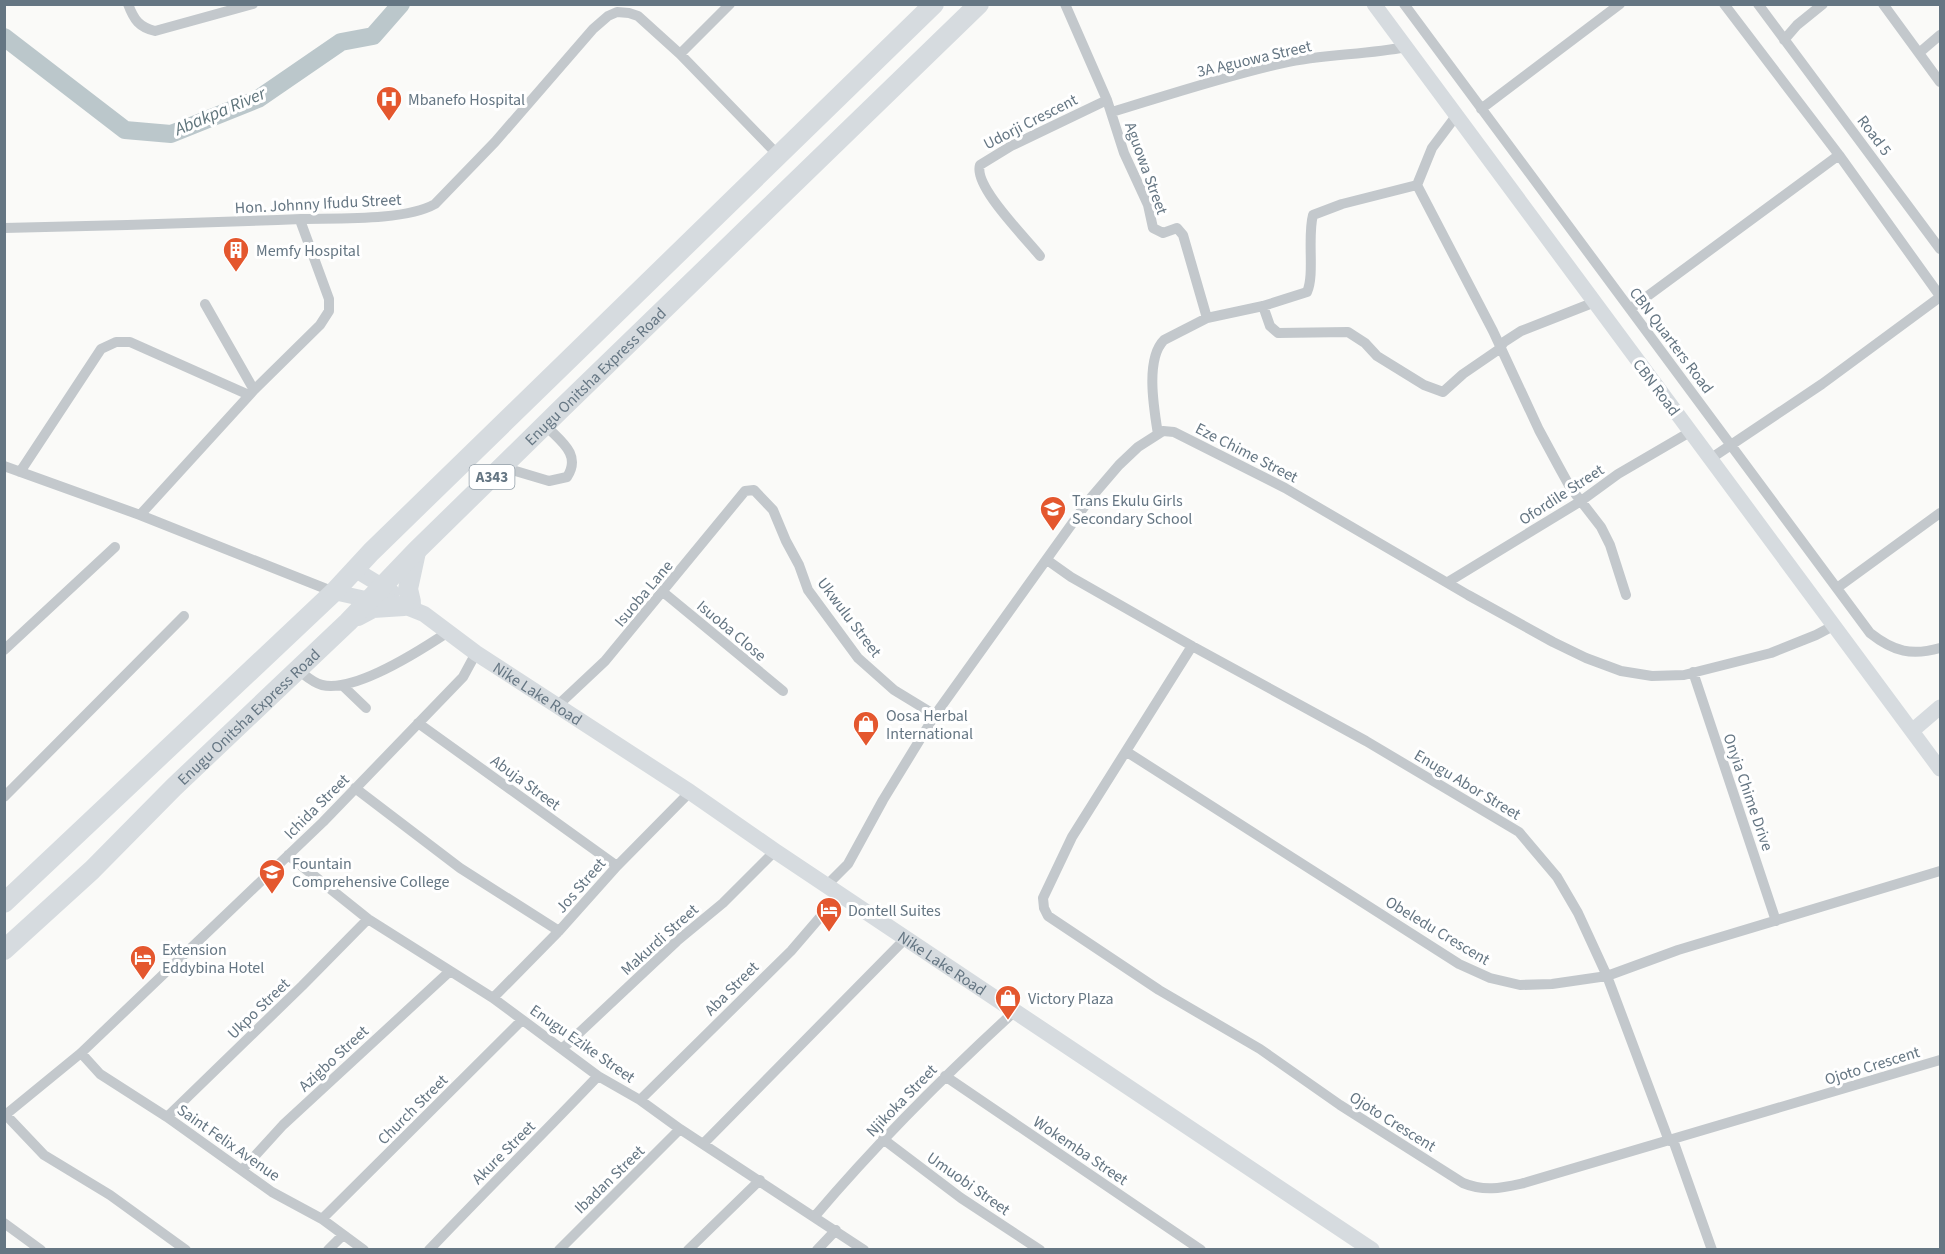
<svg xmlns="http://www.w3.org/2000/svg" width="1945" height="1254" viewBox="0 0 1945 1254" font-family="'Source Sans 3',sans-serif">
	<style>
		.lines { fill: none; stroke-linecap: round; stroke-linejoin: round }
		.river { stroke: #bbc7cb; stroke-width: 18 }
		.street { stroke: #c3c8cc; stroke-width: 10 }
		.secondary { stroke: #d6dbdf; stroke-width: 15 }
		.primary { stroke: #d6dbdf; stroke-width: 16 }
		.highway { stroke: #d6dbdf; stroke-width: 20 }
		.labels { text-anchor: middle; stroke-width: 6; stroke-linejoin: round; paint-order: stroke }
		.shield { fill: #fff; stroke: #939fa8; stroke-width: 1.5 }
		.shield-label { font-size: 15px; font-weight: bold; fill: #657683 }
		.street-label { font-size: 16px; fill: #657683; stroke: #fff }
		.poi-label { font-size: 16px; fill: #657683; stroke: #fff; text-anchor: start }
		.water-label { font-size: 18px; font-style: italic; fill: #60757c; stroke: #fff }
	</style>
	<rect width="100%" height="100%" fill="#fafaf8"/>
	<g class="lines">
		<path class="river" d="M4,37L125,130L171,134L258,99L341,42L373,36L401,4"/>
		<path class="street" d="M128,4C134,20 139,27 155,31L253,4
			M1065,4L1107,100L1124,153L1148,205L1153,228L1163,233L1177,228L1183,235L1207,318
			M1404,4L1870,633C1894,652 1912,656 1940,648
			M1724,4L1839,155L1940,296
			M1758,4L1940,249
			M1883,4L1940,82
			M1784,40L1797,25L1823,4
			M1919,53L1940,35
			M680,54L730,4
			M1481,109L1620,4
			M1112,112C1168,95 1225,76 1283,63C1324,54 1365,55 1406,47
			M1417,185L1493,331L1539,430L1559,467L1570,487L1601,527L1610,545L1626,595
			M1417,185L1432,148L1456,116
			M4,228C103,226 202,223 301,219C337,218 405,221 435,204L495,142L593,29L608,16L617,12L629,13L638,16L680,54L778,155
			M1040,256C1026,238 973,186 980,165L1011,146L1107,100
			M205,304L254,390
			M1263,306L1270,326L1278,333L1348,332L1365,343L1377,356L1424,385L1443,392L1463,374L1498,350L1504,342L1521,331L1595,302
			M1630,309L1839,155
			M1158,434C1154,409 1145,359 1164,340L1207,318L1263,306L1307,292C1315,275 1307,237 1313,215L1342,204L1417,185
			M1710,459L1822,384L1940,297
			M4,466L140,515L334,592
			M502,467L549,481L567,477C582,454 560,441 545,425
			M20,472L101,349L116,342H130L249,395
			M140,515L254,390L320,325L329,311V299L300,220
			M1047,560L1071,577L1192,646L1366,741L1519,832L1557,877L1578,913L1607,976L1669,1141
			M1448,582L1581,501L1618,474L1690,432
			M1837,588L1940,513
			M663,592L783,691
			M1192,646L1072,837L1043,898L1044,908L1048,916L1159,990L1260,1049L1340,1105L1463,1183C1485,1192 1501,1188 1524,1183L1940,1060
			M4,650L115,547
			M298,670C306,676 313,683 322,685C355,693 421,650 448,632
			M1693,672L1776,921
			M342,685L366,708
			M556,707L605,661L745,491L754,490L773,510L786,541L799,565L808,590L858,658L894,690L935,715
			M418,723L617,866
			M1127,752L1459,964L1490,978L1520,985L1552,984L1607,976L1678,950L1940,871
			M355,788L460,868L559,931
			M4,797L184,616
			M288,855L368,919L493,998L598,1076L640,1100L680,1129L864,1250
			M827,885L848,864L883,800L935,715L1089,500L1119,465L1138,447L1163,431L1174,432L1285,488L1468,595L1553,642L1586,658L1621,671L1652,676L1684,675L1771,653L1816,635L1833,626
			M493,998L559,931L617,866L690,792
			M563,1048L677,941L723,903L775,851
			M81,1053L100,1074L167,1117L272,1192L322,1219L364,1250
			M945,1076L1201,1250
			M640,1100L791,951L840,894
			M6,1115L44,1155L110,1195L186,1250
			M4,1116L81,1053L323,822L463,677L476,653
			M167,1117L302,986L368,919
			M883,1139L961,1198L1040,1250
			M1673,1140L1712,1250
			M703,1144L906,938
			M242,1170L283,1125L449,972
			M815,1216C877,1143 944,1076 1015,1011
			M322,1219L522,1020
			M4,1223L41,1250
			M328,1250L343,1235
			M429,1250C485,1191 542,1135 598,1076
			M559,1250L680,1129
			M688,1250L760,1180
			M817,1250L836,1230"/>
		<path class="secondary" d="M1374,4L1940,769
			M1912,731L1940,707"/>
		<g class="primary">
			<path d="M354,569L392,592"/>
			<path id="s1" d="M334,592L370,600L386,601L404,606L424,614L476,653L690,792L775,851L1372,1250"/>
		</g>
		<g class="highway">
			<path d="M411,602L408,589L416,552"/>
			<path d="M358,616L373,608L404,606"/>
			<path d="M4,903L334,592L371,552L934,4"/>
			<path id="s2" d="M4,950L92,870L174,787L348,622L416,551L563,407L979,4"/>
		</g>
	</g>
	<defs>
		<g id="hospital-pin" transform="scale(1.35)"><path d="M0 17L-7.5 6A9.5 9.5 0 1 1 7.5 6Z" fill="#e4572e" stroke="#fff"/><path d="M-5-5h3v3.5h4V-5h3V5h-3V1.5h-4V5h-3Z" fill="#fff"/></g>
		<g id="building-pin" transform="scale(1.35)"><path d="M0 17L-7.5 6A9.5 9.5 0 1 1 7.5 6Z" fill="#e4572e" stroke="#fff"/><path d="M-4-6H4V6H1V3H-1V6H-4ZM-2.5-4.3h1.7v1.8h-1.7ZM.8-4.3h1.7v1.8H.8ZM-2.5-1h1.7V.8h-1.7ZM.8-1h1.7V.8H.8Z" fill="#fff"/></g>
		<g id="school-pin" transform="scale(1.35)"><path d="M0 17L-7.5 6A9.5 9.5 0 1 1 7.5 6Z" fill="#e4572e" stroke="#fff"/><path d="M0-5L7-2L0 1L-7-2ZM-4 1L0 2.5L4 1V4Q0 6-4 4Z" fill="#fff"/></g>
		<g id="shop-pin" transform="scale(1.35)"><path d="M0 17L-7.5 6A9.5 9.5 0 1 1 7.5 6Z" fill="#e4572e" stroke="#fff"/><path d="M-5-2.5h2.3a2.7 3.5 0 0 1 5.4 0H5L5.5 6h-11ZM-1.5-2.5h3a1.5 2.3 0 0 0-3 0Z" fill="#fff"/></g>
		<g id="hotel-pin" transform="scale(1.35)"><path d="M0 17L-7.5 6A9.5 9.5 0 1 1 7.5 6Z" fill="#e4572e" stroke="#fff"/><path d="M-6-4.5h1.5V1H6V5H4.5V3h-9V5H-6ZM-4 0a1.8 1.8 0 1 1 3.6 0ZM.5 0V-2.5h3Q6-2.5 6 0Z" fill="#fff"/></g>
	</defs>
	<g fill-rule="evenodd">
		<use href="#hospital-pin" x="389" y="99"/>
		<use href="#building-pin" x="236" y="250"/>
		<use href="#school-pin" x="1053" y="509"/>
		<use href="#shop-pin" x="866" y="724"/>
		<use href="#school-pin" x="272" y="872"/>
		<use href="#hotel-pin" x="829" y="910"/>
		<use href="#hotel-pin" x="143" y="958"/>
		<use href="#shop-pin" x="1008" y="998"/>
	</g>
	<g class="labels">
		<rect class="shield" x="469.5" y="465" width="45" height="24" rx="4.5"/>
		<g class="shield-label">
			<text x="492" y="482">A343</text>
		</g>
		<g class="street-label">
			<text transform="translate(1254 58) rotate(-13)" y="6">3A Aguowa Street</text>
			<text transform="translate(1030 121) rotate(-27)" y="6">Udorji Crescent</text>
			<text transform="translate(1875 135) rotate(53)" y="6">Road 5</text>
			<text transform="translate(1147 168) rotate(70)" y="6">Aguowa Street</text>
			<text transform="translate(318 203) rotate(-3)" y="6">Hon. Johnny Ifudu Street</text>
			<text transform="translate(1672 340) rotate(53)" y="6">CBN Quarters Road</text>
			<text dy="6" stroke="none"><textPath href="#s2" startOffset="824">Enugu Onitsha Express Road</textPath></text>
			<text transform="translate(1657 387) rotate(53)" y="6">CBN Road</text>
			<text transform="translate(1247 452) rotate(27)" y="6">Eze Chime Street</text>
			<text transform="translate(1561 494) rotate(-33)" y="6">Ofordile Street</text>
			<text transform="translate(643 593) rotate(-50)" y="6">Isuoba Lane</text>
			<text transform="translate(850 617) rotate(53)" y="6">Ukwulu Street</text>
			<text transform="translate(732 630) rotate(40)" y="6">Isuoba Close</text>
			<text dy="6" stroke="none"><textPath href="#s1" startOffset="232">Nike Lake Road</textPath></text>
			<text dy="6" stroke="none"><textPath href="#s2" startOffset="338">Enugu Onitsha Express Road</textPath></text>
			<text transform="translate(526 782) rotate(36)" y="6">Abuja Street</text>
			<text transform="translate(1468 784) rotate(31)" y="6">Enugu Abor Street</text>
			<text transform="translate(1749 792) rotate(71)" y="6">Onyia Chime Drive</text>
			<text transform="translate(316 806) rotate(-45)" y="6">Ichida Street</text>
			<text transform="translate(580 885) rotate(-49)" y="6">Jos Street</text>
			<text transform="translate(1438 930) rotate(31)" y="6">Obeledu Crescent</text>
			<text transform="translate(659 939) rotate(-42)" y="6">Makurdi Street</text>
			<text dy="6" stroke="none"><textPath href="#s1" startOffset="718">Nike Lake Road</textPath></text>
			<text transform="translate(731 988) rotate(-45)" y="6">Aba Street</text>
			<text transform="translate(258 1008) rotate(-44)" y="6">Ukpo Street</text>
			<text transform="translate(583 1043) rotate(35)" y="6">Enugu Ezike Street</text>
			<text transform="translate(333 1058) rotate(-43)" y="6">Azigbo Street</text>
			<text transform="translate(1872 1065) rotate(-17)" y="6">Ojoto Crescent</text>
			<text transform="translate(901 1100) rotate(-46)" y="6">Njikoka Street</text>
			<text transform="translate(412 1109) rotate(-45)" y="6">Church Street</text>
			<text transform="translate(1393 1121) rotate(32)" y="6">Ojoto Crescent</text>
			<text transform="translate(229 1142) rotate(35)" y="6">Saint Felix Avenue</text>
			<text transform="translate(1081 1150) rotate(34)" y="6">Wokemba Street</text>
			<text transform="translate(503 1152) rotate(-45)" y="6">Akure Street</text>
			<text transform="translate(609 1179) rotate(-44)" y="6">Ibadan Street</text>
			<text transform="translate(969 1183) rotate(35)" y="6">Umuobi Street</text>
		</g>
		<g class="poi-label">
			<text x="408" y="105">Mbanefo Hospital</text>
			<text x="256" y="256">Memfy Hospital</text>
			<text x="1072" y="506">Trans Ekulu Girls<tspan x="1072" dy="18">Secondary School</tspan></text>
			<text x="886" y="721">Oosa Herbal<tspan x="886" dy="18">International</tspan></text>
			<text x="292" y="869">Fountain<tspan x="292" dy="18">Comprehensive College</tspan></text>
			<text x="848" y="916">Dontell Suites</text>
			<text x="162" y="955">Extension<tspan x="162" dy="18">Eddybina Hotel</tspan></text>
			<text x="1028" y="1004">Victory Plaza</text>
		</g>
		<g class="water-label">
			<text transform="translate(220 111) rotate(-23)" y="6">Abakpa River</text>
		</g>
	</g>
	<rect width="1945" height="1254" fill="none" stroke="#657683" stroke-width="12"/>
</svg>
